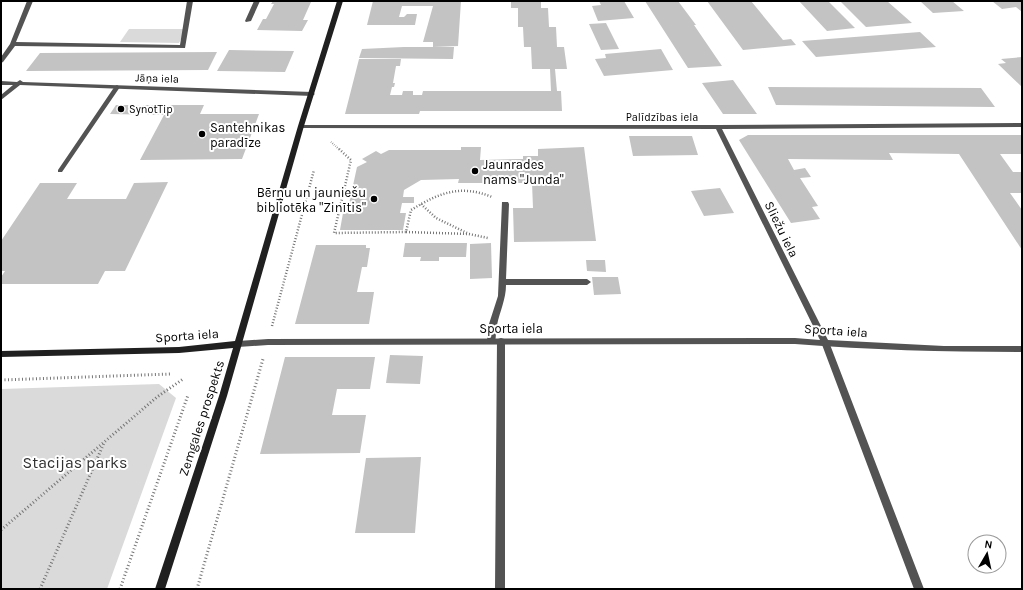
<svg xmlns="http://www.w3.org/2000/svg" width="1023" height="590" viewBox="0 0 1023 590" font-family="Karla,sans-serif">
	<style>
		.green { fill: #dadada }
		.building { fill: #c3c3c3 }
		.lines { fill: none; stroke-linecap: round; stroke-linejoin: round }
		.path-far2 { stroke: #757575; stroke-width: 2; stroke-dasharray: 0.5 1.5; stroke-linecap: butt }
		.path-far1 { stroke: #757575; stroke-width: 2.5; stroke-dasharray: 1 2; stroke-linecap: butt }
		.path { stroke: #757575; stroke-width: 3; stroke-dasharray: 1 2.5; stroke-linecap: butt }
		.lane { fill: #535353; fill-rule: evenodd }
		.street { fill: #535353; fill-rule: evenodd }
		.secondary { fill: #202020; fill-rule: evenodd }
		.poi-dot { fill: #000; stroke: #fff; stroke-width: 1.5 }
		.labels { text-anchor: middle; stroke-width: 4; stroke-linejoin: round; paint-order: stroke }
		.far-street-label { font-size: 11px; fill: #000; stroke: #fff }
		.far-poi-label { font-size: 11px; fill: #000; stroke: #fff; text-anchor: start }
		.poi-label { font-size: 13px; fill: #000; stroke: #fff; text-anchor: start }
		.street-label { font-size: 13px; fill: #000; stroke: #fff }
		.near-park-label { font-size: 16px; fill: #313131; stroke: #fff }
	</style>
	<rect width="100%" height="100%" fill="#fff"/>
	<path class="green" d="M129,29H186L179,43L120,42Z
		M159,384L176,398L107,589H1V389Z"/>
	<path class="building" d="M273,1H316L311,2L303,20H308L302,31L257,30L263,19H266L274,4H271Z
		M373,1H461L458,46L433,47V42H423L433,6H402L399,17H404L407,14H417L415,25H367Z
		M511,1H541V8H548L549,27H556L557,47H564L567,69H555L557,91H561L562,111H420L419,114H345L359,59H401L400,66H396L393,83H395L394,87H392L390,95H402L403,91H413V95H422L423,91H551L550,69H532L531,47H524L523,27H518V8H511Z
		M599,1H624L634,18L598,21L592,6L601,5Z
		M645,1H678L696,25H694L722,66L688,68Z
		M707,1H751L783,40L791,39L796,45L743,50Z
		M799,1H828L855,28L827,31Z
		M840,1H887L912,23L866,27Z
		M920,1H952L964,11L933,13Z
		M992,1H1022V12L1016,7L1002,9Z
		M606,23L619,49L601,50L589,24Z
		M920,32L936,47L816,57L802,41Z
		M404,47H454L453,59L359,58L362,49Z
		M661,49L673,70L604,76L595,59L606,58L605,54Z
		M229,50L294,51L285,72L217,71Z
		M217,52L208,70L26,71L40,53Z
		M1022,57V87L998,64L1006,63L1001,59Z
		M733,80L757,114H723L702,83Z
		M768,87L981,88L995,107L776,105Z
		M116,105H204L200,114H259L242,159L140,160L164,115L110,114Z
		M748,135H1022V154H1000L1013,172H1022V193H1010L1022,210V250L959,154L889,153L893,160L788,159L794,170L805,168L811,177L800,178L818,206L812,207L820,219L791,223L739,140Z
		M629,136H692L698,155L633,156Z
		M461,147H481L480,160L523,159V156H538V149L584,147L596,241L514,242L513,208H533L532,183H458L459,179L421,180L404,190L403,197H414V203H402L400,213H406L403,230H340L343,213H347L357,167L367,162L362,159L376,151L381,154L389,150H461Z
		M168,182L125,271H105L98,284H1V277L5,271H1V241L40,183H77L67,199H126L134,183Z
		M720,188L734,213L704,216L691,191Z
		M405,243H467L466,257H439V261H420L421,257H403Z
		M491,243L492,278L470,279V244Z
		M316,245H366V248H370L367,267H362L357,292H374L369,324H295Z
		M586,260H605L606,272L587,271Z
		M592,277H618L621,294L594,295Z
		M390,355L423,356L420,384L386,383Z
		M285,357H375L370,389H337L332,415H366L360,453L260,454Z
		M421,457L415,533H355L366,458Z"/>
	<g class="lines">
		<path class="path-far2" d="M331,142L340,150"/>
		<path class="path-far1" d="M339,149L351,160L334,233L406,232L411,210C439,193 460,184 492,197
			M421,204L436,218L467,233
			M406,232L469,234L488,238
			M272,326L314,170"/>
		<path class="path" d="M1,380L170,374
			M1,530L157,397L183,379
			M40,589L104,443
			M120,589L188,395
			M197,589L263,359"/>
		<path class="lane" d="M27,1H33L16,42L180,45L187,1H193L185,48L15,46L3,62L1,63V57L10,44Z
			M254,1H260L251,21L246,22L245,21Z
			M117,85L120,87L62,172H58V170L115,86Z
			M502,202H508L509,204L506,279H587L591,282L587,285H506C506,299 500,311 497,325C495,332 497,338 494,344H488L487,342L488,327L498,296Z
			M501,338L504,339L505,341V589H495L497,341L498,339Z
			M825,339L828,340L829,342L924,589H914L821,342L822,340Z"/>
		<path class="street" d="M20,80L23,82L312,92L315,94L312,96L20,85L1,100V95L13,85H1V81L17,82Z
			M1022,123V127L722,129L828,340L944,346H1022V352C946,352 871,350 795,344L268,345L238,347L235,346L234,344L235,342L238,341L268,339L795,338L820,340L716,129L301,128L299,127V125H718Z"/>
		<path class="secondary" d="M337,1H343L304,126L227,396L165,589H155L219,396L233,348L179,353L1,357V351L179,347L235,341L298,126Z"/>
	</g>
	<g class="poi-dot">
		<circle cx="121" cy="109" r="4"/>
		<circle cx="202" cy="134" r="4"/>
		<circle cx="475" cy="171" r="4"/>
		<circle cx="374" cy="199" r="4"/>
	</g>
	<g class="labels">
		<g class="far-street-label">
			<text transform="translate(157 78) rotate(2)" y="4">Jāņa iela</text>
			<text x="662" y="121">Palīdzības iela</text>
		</g>
		<g class="far-poi-label">
			<text x="129" y="113">SynotTip</text>
		</g>
		<g class="poi-label">
			<text x="210" y="132">Santehnikas<tspan x="210" dy="15">paradīze</tspan></text>
			<text x="483" y="169">Jaunrades<tspan x="483" dy="15">nams "Junda"</tspan></text>
			<text x="366" y="197" text-anchor="end">Bērnu un jauniešu<tspan x="366" dy="15">bibliotēka "Zinītis"</tspan></text>
		</g>
		<g class="street-label">
			<text transform="translate(782 229) rotate(64)" y="5">Sliežu iela</text>
			<text x="511" y="333">Sporta iela</text>
			<text transform="translate(836 330) rotate(4)" y="5">Sporta iela</text>
			<text transform="translate(187 335) rotate(-4)" y="5">Sporta iela</text>
			<text transform="translate(201 418) rotate(-72)" y="5">Zemgales prospekts</text>
		</g>
		<g class="near-park-label">
			<text x="75" y="468">Stacijas parks</text>
		</g>
	</g>
	<rect width="1023" height="590" fill="none" stroke="#000000" stroke-width="4"/>
	<g transform="translate(987 554) rotate(9)"><circle r="19" fill="#ffffff" stroke="#999999"/>
	<path d="M0-3L7 15L0 10L-7 15Z" fill="#000000"/>
	<text y="-6" font-size="11" font-weight="bold" text-anchor="middle" fill="#000000">N</text>
	</g>
</svg>
